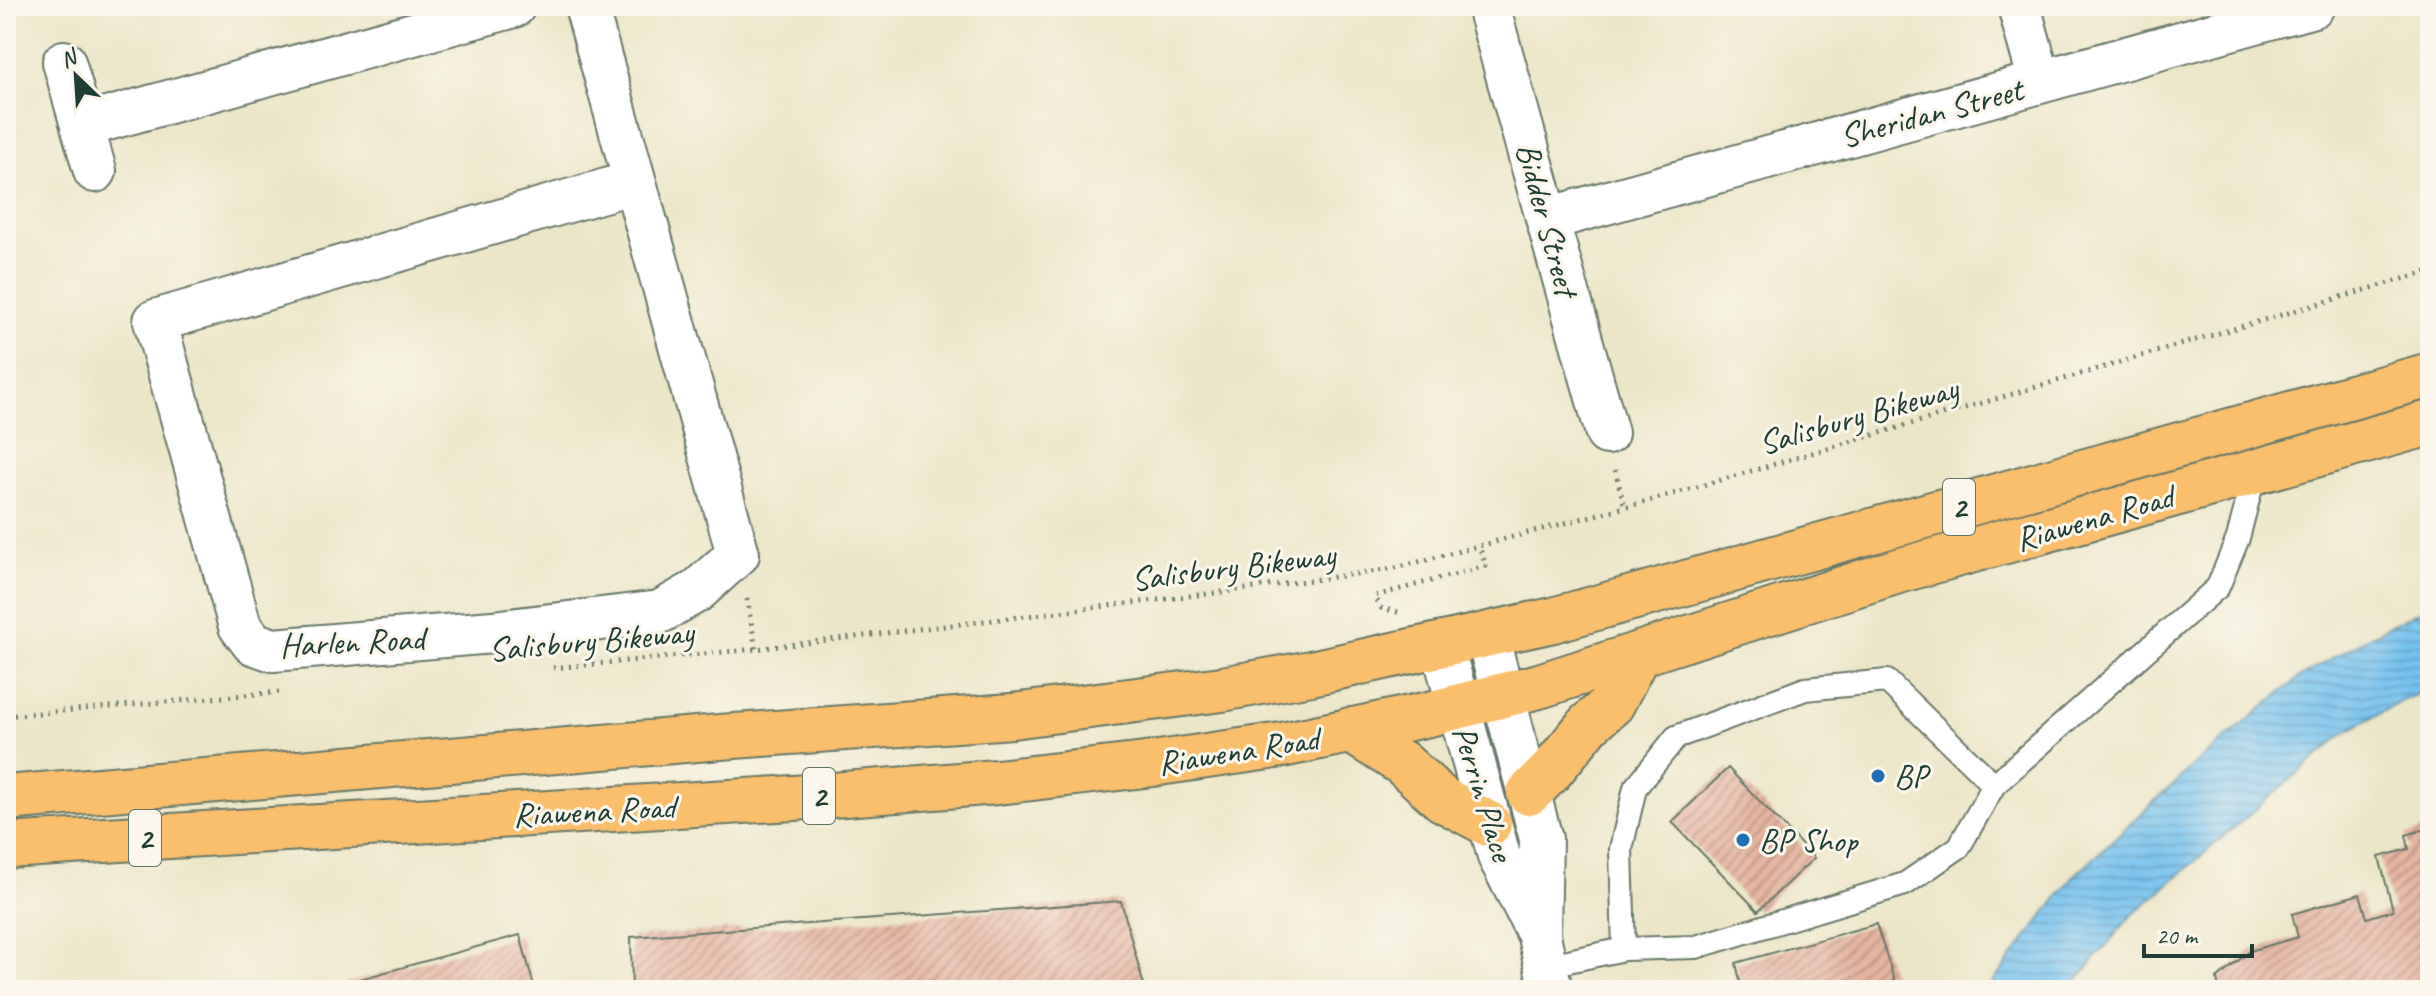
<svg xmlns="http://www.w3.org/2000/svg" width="2436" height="996" viewBox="0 0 2436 996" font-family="Caveat,sans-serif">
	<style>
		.water { fill: url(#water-rules); stroke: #4a7f91; stroke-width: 2 }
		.building { fill: url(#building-hatch) }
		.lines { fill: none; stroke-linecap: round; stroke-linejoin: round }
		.lane-casing { stroke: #677868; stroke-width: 26 }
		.street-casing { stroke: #677868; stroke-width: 46 }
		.highway-casing { stroke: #677868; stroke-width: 48 }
		.path { stroke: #677868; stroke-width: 5; stroke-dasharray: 2 6; stroke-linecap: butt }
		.lane { stroke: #fff; stroke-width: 22 }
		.street { stroke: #fff; stroke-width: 42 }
		.highway { stroke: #f9bf6d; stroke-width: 44 }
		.poi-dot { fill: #1f6fb2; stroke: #fbf7ec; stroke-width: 3 }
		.labels { text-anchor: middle; stroke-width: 6; stroke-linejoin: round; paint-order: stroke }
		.shield { fill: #fbf7ec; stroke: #61756b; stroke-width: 2 }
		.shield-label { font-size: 32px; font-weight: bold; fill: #1f3d34 }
		.street-label { font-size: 34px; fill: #1f3d34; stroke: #fbf7ec }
		.poi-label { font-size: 34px; fill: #1f3d34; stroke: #fbf7ec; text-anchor: start }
	</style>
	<defs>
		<pattern id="water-rules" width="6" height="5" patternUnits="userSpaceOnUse" patternTransform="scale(2)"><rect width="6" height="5" fill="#74c1ee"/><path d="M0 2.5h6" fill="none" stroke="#5f9ec2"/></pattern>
		<pattern id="building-hatch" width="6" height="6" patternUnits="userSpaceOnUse" patternTransform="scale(2)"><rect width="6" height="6" fill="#e6b5a2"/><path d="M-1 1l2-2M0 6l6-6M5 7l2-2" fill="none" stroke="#ba9485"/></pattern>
	</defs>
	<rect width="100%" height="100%" fill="#fbf7ec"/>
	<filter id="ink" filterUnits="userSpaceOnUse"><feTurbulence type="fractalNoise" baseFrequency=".0125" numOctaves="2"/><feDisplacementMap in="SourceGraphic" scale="16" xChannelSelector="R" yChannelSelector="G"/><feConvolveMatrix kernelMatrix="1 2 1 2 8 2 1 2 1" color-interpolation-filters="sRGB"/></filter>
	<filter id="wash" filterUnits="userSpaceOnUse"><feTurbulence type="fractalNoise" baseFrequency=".006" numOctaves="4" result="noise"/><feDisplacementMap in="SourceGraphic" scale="32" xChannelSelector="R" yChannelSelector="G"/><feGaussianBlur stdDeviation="1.8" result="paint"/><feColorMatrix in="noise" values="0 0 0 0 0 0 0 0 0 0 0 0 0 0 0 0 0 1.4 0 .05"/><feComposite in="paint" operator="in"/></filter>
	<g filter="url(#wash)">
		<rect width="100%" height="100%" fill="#ece6c9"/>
		<path class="water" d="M2430,606V689L2402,701L2347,731L2130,917L2069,990H1987L2074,876L2195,764L2300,677L2383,629Z"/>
		<g id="blocks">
			<path class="building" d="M1728,768L1814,858L1758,911L1672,822Z
				M2426,829L2430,843V990H2219L2217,979L2250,951L2298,937L2292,914L2360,894L2367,918L2393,910L2379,857L2409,849L2406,835Z
				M1121,901L1145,990H632L631,937Z
				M1876,924L1894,979L1888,990H1742L1736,963Z
				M520,935L535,990H324V989Z"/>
		</g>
	</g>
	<g filter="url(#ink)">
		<use href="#blocks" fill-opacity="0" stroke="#677868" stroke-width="2"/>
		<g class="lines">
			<g class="lane-casing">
				<path id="lane" d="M1624,949L1621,849L1635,788L1676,737L1805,689L1887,681L1994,785
					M1545,966L1624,949L1696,947L1905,884L1959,847L1994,785L2218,587L2238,538L2255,472"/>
			</g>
			<g class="street-casing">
				<path id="street" d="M586,6L738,554L697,591L660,612L493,632L273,650L253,643L240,626L155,321L634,182
					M1488,6L1607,433
					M2019,6L2040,82
					M64,62L95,171
					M82,126L514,6
					M1548,219L2313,6
					M1487,635L1541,839L1539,936L1551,990
					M1442,645L1499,856L1537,931"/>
			</g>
			<g class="highway-casing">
				<path id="highway" d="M1350,730L1402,763L1442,799L1489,824
					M1529,793L1550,772L1589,724L1612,704L1637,656
					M6,798L720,737L1012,716L1222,689L1311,673L1553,620L2430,375
					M6,846L794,798L997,782L1145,765L1282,745L1429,714L1539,686L1898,571L2430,423"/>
			</g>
			<path class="path" d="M1615,470L1625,508
				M747,599L756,649
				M1398,612L1381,608L1375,596L1486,566L1479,546
				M553,668L756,649L1247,589L1392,569L1663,497L2430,271
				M6,716L280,692"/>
			<use href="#lane" class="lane"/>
			<use href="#street" class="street"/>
			<use href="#highway" class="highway"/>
		</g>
	</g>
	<g class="poi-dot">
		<circle cx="1878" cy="776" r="8"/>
		<circle cx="1743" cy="840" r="8"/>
	</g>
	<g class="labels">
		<g class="shield">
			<rect x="1943" y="479" width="32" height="56" rx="6"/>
			<rect x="803" y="768" width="32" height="56" rx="6"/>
			<rect x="129" y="810" width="32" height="56" rx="6"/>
		</g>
		<g class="shield-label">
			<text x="1959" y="518">2</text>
			<text x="819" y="807">2</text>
			<text x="145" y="849">2</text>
		</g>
		<g class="street-label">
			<text transform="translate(1931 112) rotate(-15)" y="12">Sheridan Street</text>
			<text transform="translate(1548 219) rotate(75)" y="12">Bidder Street</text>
			<text transform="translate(1858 415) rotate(-16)" y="12">Salisbury Bikeway</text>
			<text transform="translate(2094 517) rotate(-16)" y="12">Riawena Road</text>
			<text transform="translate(1233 566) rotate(-7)" y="12">Salisbury Bikeway</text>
			<text transform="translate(591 640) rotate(-5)" y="12">Salisbury Bikeway</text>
			<text transform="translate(352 641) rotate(-3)" y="12">Harlen Road</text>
			<text transform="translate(1238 750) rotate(-9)" y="12">Riawena Road</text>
			<text transform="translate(1484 793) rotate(73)" y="12">Perrin Place</text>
			<text transform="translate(594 810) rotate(-3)" y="12">Riawena Road</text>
		</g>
		<g class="poi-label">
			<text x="1894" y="788">BP</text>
			<text x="1759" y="852">BP Shop</text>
		</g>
	</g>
	<rect width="2436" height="996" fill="none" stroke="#fbf7ec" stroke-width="32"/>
	<g transform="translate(76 76) rotate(335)" stroke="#fbf7ec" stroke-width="6" paint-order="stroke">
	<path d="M0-6L14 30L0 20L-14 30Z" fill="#1f3d34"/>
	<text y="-12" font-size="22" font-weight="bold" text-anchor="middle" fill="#1f3d34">N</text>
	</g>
	<path d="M2144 944v12h108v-12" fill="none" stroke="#1f3d34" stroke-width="4"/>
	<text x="2156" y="944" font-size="24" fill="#1f3d34" stroke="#fbf7ec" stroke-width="6" paint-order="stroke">20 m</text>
</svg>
